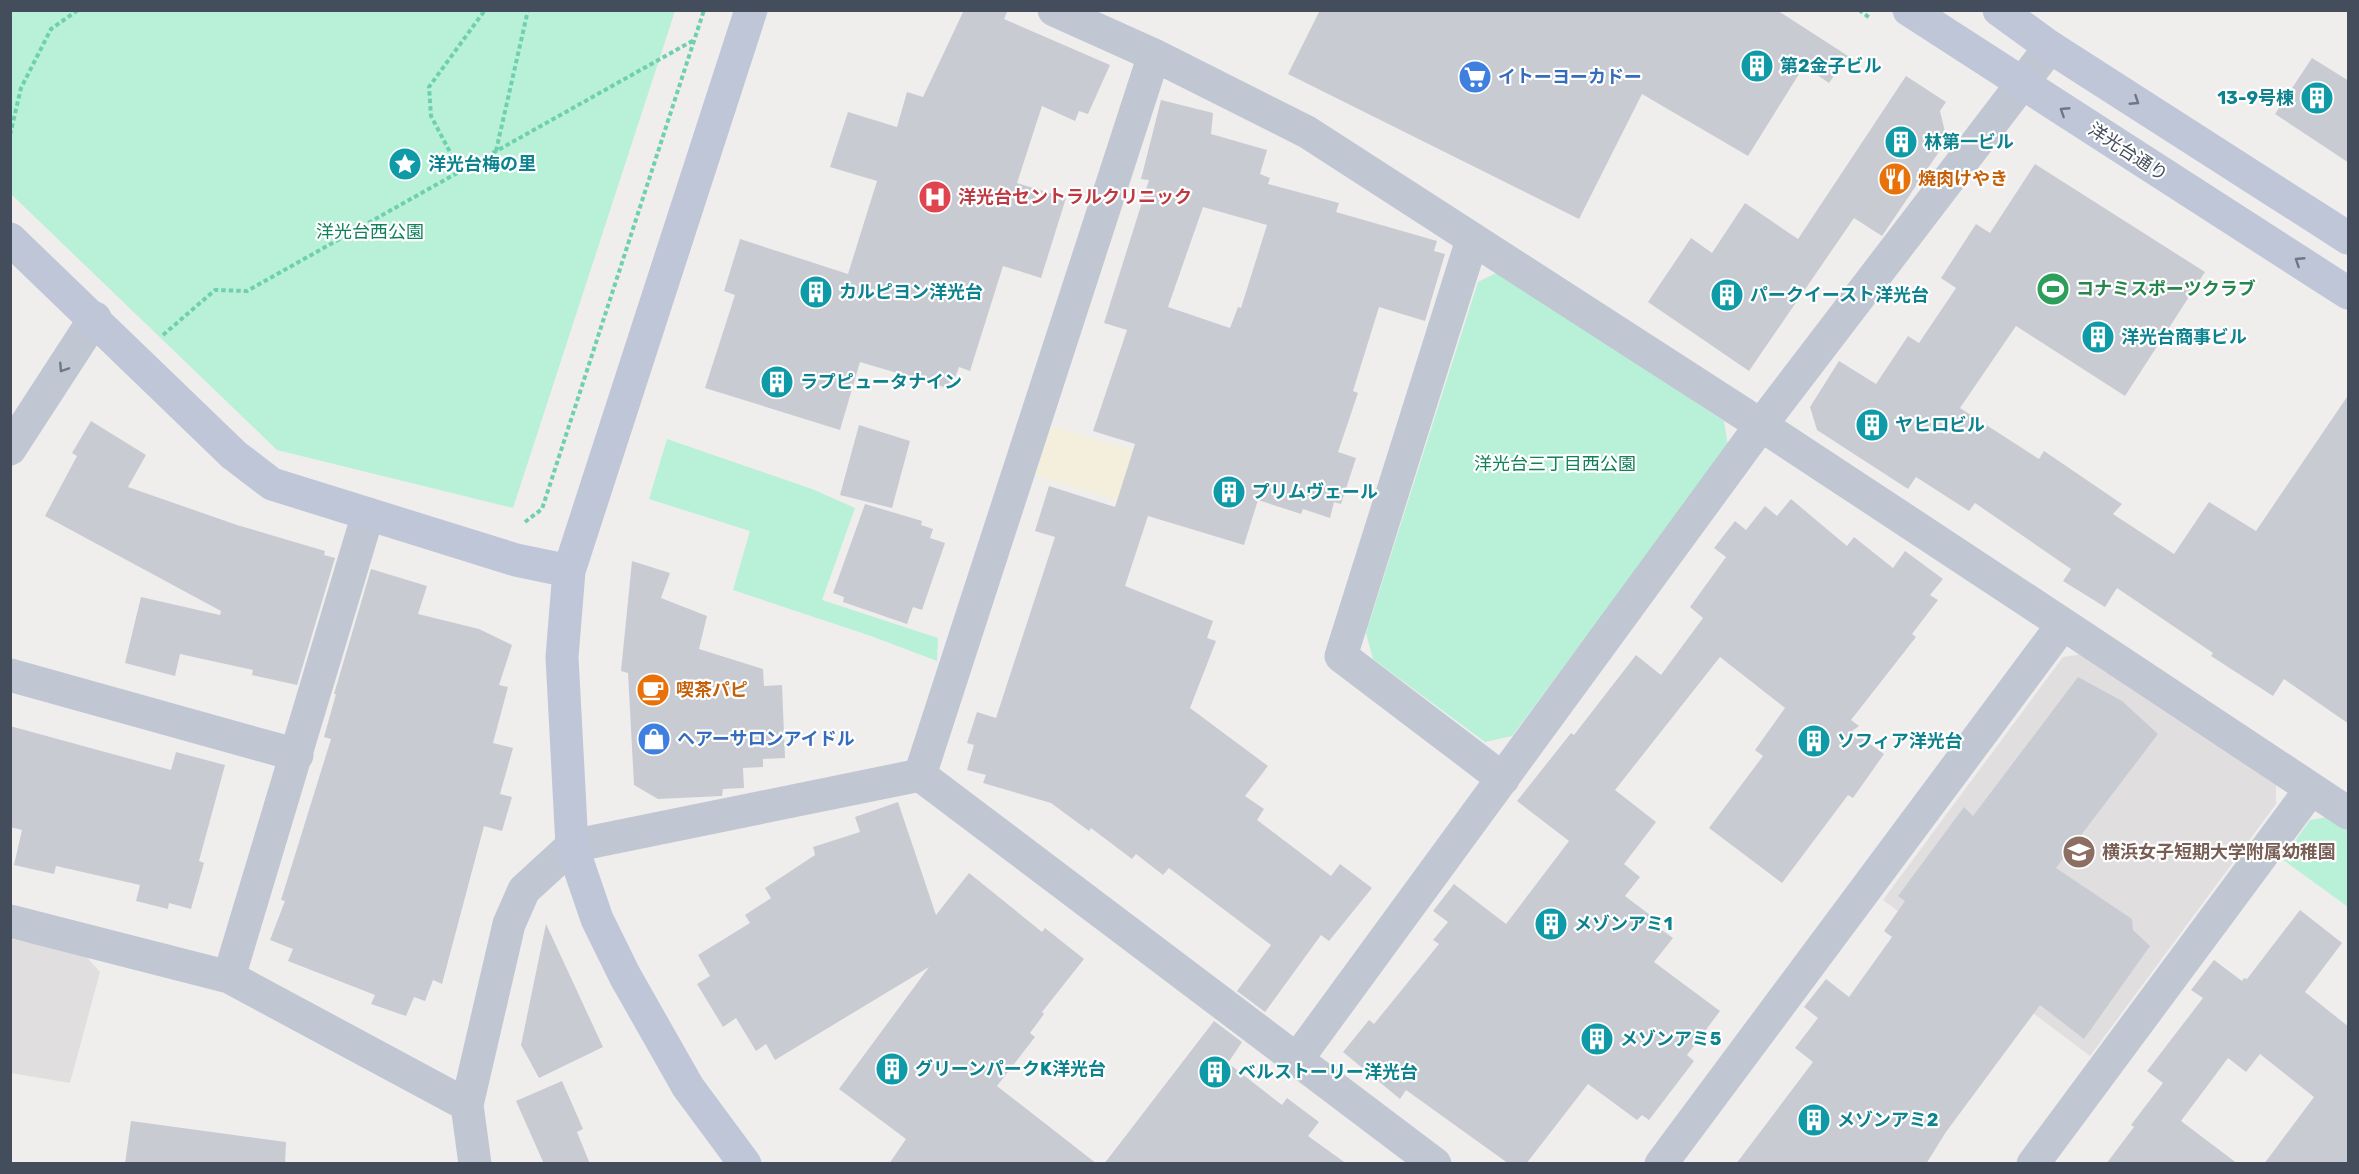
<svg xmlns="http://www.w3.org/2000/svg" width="2359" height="1174" viewBox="0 0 2359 1174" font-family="Rubik,'Noto Sans JP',sans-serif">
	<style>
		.education { fill: #e1dedf }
		.green { fill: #b8f1d7 }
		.sand { fill: #f3efdc }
		.building { fill: #c9cbd3; fill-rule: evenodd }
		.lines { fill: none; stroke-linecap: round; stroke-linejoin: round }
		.path { stroke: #6fd0b0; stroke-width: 4; stroke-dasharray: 4.5 3; stroke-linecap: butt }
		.street { stroke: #c0c7d3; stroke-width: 33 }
		.secondary { stroke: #bec6d7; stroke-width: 33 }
		.oneway { stroke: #6f7786 }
		.oneway2 { stroke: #6f7885 }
		.labels { text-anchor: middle; stroke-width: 4.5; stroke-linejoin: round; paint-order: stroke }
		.culture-label { font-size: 18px; font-weight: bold; fill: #0d838f; stroke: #fff; text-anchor: start }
		.shop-label { font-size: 18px; font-weight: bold; fill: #366cbe; stroke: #fff; text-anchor: start }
		.street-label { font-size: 18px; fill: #444d5b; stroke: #fff }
		.food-label { font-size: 18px; font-weight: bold; fill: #c56008; stroke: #fff; text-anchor: start }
		.health-label { font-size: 18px; font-weight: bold; fill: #be3a42; stroke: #fff; text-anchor: start }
		.park-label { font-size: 18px; fill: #12805b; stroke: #fff }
		.leisure-label { font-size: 18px; font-weight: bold; fill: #27864d; stroke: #fff; text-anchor: start }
		.education-label { font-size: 18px; font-weight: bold; fill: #785e54; stroke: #fff; text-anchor: start }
	</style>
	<rect width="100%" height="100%" fill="#f0eded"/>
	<path class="education" d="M2082,654L2276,782V804L2090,1056L1883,900L2063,657Z
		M10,939L83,953L100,972L70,1083L11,1073Z"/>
	<path class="green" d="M10,11H675L513,508L277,450L11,194Z
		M1498,272L1724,421L1728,446L1512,736L1485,742L1373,659L1366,633L1478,282Z
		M667,439L812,489L855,508L822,600L938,638L937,661L871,636L733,590L750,531L649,499Z
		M2333,816L2348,828V907L2282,859L2310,820Z"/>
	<path class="sand" d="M1051,426L1172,462L1157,513L1035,475Z"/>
	<path class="building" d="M964,10H1008L1004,19L1110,65L1088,114L1079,111L1075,121L1042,106L1017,183L1066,198L1041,278L1003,266L970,371L959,367L951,389L860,362L840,430L705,388L735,295L724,291L740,239L848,274L877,181L830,167L848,112L897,127L907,92L923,97Z
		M1320,10H1777L1848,56L1829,83L1804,66L1748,156L1642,94L1579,219L1288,74Z
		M2312,58L2349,81V163L2275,114Z
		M1906,76L1946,102L1940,111L1947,140L1882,236L1854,218L1749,371L1648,302L1691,238L1712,253L1745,203L1798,239Z
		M1161,100L1213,113L1211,134L1267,150L1260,174L1270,178L1268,184L1339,203L1336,212L1437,241L1434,251L1445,254L1425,321L1379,307L1353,391L1358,393L1338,452L1356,458L1341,504L1334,502L1330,518L1303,509L1301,514L1258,500L1244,545L1148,516L1125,586L1213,621L1207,638L1216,641L1190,708L1268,766L1245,796L1264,809L1257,820L1331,876L1340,864L1372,888L1329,941L1321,935L1265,1012L1237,991L1271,945L1169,868L1163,875L1136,854L1132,859L1091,828L1089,831L1051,803L983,783L986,775L967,770L974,745L967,743L977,712L996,718L1055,537L1035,531L1049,486L1115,507L1135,444L1093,431L1127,330L1104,323L1149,180L1141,179ZM1203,207L1267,225L1241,308L1238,307L1230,328L1168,307Z
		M2035,164L2205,272L2125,396L2016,326L1960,408L2039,459L2044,451L2122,504L2113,514L2174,554L2209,502L2256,531L2349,394V724L2284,679L2273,696L2211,656L2213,653L2117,588L2105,607L2063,581L2071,569L1975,503L1969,511L1916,477L1908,489L1817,430L1810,407L1839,361L1876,384L1908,336L1919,343L1956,288L1941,278L1976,224L1990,233Z
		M91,421L146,455L128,487L237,525L325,551L324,555L335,558L297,685L252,675L253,670L180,654L175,676L125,663L141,597L220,615L221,611L45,516L77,456L72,453Z
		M859,425L910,441L892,508L840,495Z
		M1791,499L1847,546L1854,537L1893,568L1905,551L1943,579L1930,595L1938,600L1912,634L1916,637L1851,720L1859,726L1852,731L1884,754L1853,798L1848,795L1782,883L1709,828L1763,756L1755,750L1785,708L1720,657L1615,790L1656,822L1624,864L1640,877L1625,896L1662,924L1659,928L1673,938L1654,962L1720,1011L1687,1055L1694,1061L1649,1120L1642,1115L1637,1120L1588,1084L1526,1164H1509L1406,1090L1400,1099L1343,1052L1369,1020L1374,1024L1439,944L1433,940L1448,922L1433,911L1454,884L1506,924L1569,841L1517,801L1571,733L1574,735L1636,655L1661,675L1703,618L1690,607L1726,557L1714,548L1735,521L1746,530L1765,506L1777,516Z
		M865,504L922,521L921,525L933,529L930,538L945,543L922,610L913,607L907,624L843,602L844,597L833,593Z
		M632,561L670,573L661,598L707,616L699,649L763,669L764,686L782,685L785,758L763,759V767L743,768L744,788L723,789L722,796L658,799L634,785L628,673L621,671Z
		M371,569L427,586L418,614L479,629L512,645L499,685L508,687L493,743L513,748L500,794L512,797L502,831L484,826L442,984L433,980L425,1001L414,997L406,1016L371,1004L375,995L288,961L293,949L270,940L285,901L281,900L331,739L324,737L336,694H334Z
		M2078,677L2122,701L2158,734L2056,868L2132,919L2133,930L2150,946L2084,1039L2040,1005L1946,1132L1926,1164H1736L1813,1062L1795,1048L1818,1018L1804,1007L1826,979L1849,997L1892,937L1884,931L1905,901L1898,896L1964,807L1973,816Z
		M10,726L171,770L176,752L225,765L199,861L204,863L191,909L169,903L168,909L136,901L140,885L56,866L54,874L14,865L22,830L10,827Z
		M898,802L936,915L969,873L1042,932L1045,928L1084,959L1042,1012L1044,1014L1030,1033L1035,1037L997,1086L1097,1164H889L906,1139L839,1089L929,967L775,1060L766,1044L756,1051L736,1018L723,1027L697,984L710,976L698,955L750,923L745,915L771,898L765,888L815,855L813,847L860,832L855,817Z
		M2300,910L2342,943L2305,992L2349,1027V1164H2264L2314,1097L2260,1054L2246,1072L2228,1058L2181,1121L2238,1164H2106L2134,1127L2131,1125L2163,1083L2147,1071L2203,998L2191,990L2214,960L2242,981L2244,978L2247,979Z
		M546,924L603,1047L539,1078L521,1045Z
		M1214,1021L1242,1042L1228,1063L1282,1105L1287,1098L1319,1122L1308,1136L1347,1164H1104Z
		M562,1081L583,1129L577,1132L590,1164H544L516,1101Z
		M131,1121L286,1142L285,1164H125Z"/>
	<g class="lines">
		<path class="path" d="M1859,10L1870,18
			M10,135L21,88L51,29L78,10
			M496,151L528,10
			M460,171L431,116L429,87L485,10
			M163,335L215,290L247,291L694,40
			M525,522L542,509L704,10"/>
		<path class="street" d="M1054,10L1154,55L1307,132L1761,425L2063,624L1661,1164
			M1472,240L1341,656L1503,779
			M10,449L95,318
			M2063,624L2348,813
			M10,675L297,755
			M920,775L1435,1164
			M10,921L229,977L368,514
			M229,977L467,1105
			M1298,1058L1761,425L2050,47
			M475,1164L467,1105L509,924L524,890L572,846L920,775L1154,55
			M2033,1164L2311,789"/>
		<path class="secondary" d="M1909,10L2348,293
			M1999,10L2050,47L2348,238
			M10,239L234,455L272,484L516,560L569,571
			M745,1164L688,1087L625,976L597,919L572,846L562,657L569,571L751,10"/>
	</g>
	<defs><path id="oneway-chevron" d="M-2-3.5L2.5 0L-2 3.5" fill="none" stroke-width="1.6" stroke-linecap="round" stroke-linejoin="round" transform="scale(1.5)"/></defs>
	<g class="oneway">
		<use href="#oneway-chevron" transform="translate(2135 101) rotate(33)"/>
		<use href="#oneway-chevron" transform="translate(2064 111) rotate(-147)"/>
		<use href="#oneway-chevron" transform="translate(2299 261) rotate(-147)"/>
	</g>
	<use class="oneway2" href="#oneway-chevron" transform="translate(63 368) rotate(123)"/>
	<defs>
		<g id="building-disc" transform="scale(1.725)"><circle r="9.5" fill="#0f9aa8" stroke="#fff"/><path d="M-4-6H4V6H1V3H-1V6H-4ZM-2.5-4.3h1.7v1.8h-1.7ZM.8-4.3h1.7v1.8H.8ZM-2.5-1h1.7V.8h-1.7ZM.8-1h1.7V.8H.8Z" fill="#fff"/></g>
		<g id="supermarket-disc" transform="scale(1.725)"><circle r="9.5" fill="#3f7fe0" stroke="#fff"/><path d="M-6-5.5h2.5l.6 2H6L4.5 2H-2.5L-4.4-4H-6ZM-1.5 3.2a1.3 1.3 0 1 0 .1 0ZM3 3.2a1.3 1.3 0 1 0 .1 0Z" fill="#fff"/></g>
		<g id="sight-disc" transform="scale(1.725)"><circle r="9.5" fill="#0f9aa8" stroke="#fff"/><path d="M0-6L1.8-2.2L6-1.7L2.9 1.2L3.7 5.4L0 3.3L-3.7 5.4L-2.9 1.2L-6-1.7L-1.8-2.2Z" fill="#fff"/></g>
		<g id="restaurant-disc" transform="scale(1.725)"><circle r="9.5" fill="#e8710a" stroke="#fff"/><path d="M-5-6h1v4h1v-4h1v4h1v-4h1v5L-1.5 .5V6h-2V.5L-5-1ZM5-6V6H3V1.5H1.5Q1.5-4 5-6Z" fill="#fff"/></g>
		<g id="hospital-disc" transform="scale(1.725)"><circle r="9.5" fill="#e0444e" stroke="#fff"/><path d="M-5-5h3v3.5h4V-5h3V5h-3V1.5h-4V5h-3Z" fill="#fff"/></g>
		<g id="stadium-disc" transform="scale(1.725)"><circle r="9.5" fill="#2e9e5b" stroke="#fff"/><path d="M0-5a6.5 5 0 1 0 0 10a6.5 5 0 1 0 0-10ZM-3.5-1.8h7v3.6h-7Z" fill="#fff"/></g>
		<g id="cafe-disc" transform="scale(1.725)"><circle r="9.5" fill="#e8710a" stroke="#fff"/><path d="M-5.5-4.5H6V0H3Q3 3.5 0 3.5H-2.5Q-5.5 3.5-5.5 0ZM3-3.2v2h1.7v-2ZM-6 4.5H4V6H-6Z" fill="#fff"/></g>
		<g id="shop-disc" transform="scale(1.725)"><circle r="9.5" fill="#3f7fe0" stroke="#fff"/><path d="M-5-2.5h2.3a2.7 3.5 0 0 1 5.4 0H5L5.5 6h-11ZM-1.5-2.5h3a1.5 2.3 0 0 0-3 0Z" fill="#fff"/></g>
		<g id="school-disc" transform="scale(1.725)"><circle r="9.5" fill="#8d6e63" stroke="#fff"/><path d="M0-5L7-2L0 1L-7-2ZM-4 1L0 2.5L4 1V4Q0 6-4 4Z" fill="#fff"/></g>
	</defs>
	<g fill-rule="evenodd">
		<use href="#building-disc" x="1757" y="66"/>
		<use href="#supermarket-disc" x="1475" y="77"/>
		<use href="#building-disc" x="2317" y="98"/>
		<use href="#building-disc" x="1901" y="142"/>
		<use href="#sight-disc" x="405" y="164"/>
		<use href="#restaurant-disc" x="1895" y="179"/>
		<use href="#hospital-disc" x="935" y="197"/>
		<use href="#stadium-disc" x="2053" y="289"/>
		<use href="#building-disc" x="816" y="292"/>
		<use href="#building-disc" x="1727" y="295"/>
		<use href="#building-disc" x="2098" y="337"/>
		<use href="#building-disc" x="777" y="382"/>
		<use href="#building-disc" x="1872" y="425"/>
		<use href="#building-disc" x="1229" y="492"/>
		<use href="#cafe-disc" x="653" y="690"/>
		<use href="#shop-disc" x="654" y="739"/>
		<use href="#building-disc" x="1814" y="741"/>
		<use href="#school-disc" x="2079" y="852"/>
		<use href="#building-disc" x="1551" y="924"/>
		<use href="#building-disc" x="1597" y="1039"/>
		<use href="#building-disc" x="892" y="1069"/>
		<use href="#building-disc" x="1215" y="1072"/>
		<use href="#building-disc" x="1814" y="1120"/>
	</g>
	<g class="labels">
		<g class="culture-label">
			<text x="1780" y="72">第2金子ビル</text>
			<text x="2294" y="104" text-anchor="end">13-9号棟</text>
			<text x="1924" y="148">林第一ビル</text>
			<text x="428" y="170">洋光台梅の里</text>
			<text x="839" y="298">カルピヨン洋光台</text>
			<text x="1750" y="301">パークイースト洋光台</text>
			<text x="2121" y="343">洋光台商事ビル</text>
			<text x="800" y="388">ラプピュータナイン</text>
			<text x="1895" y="431">ヤヒロビル</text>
			<text x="1252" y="498">プリムヴェール</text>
			<text x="1837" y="747">ソフィア洋光台</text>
			<text x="1574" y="930">メゾンアミ1</text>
			<text x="1620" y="1045">メゾンアミ5</text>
			<text x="915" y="1075">グリーンパークK洋光台</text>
			<text x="1238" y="1078">ベルストーリー洋光台</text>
			<text x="1837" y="1126">メゾンアミ2</text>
		</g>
		<g class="shop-label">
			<text x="1498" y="83">イトーヨーカドー</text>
			<text x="677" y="745">ヘアーサロンアイドル</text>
		</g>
		<g class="street-label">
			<text transform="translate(2128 152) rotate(33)" y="6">洋光台通り</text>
		</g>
		<g class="food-label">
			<text x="1918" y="185">焼肉けやき</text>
			<text x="676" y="696">喫茶パピ</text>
		</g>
		<g class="health-label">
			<text x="958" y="203">洋光台セントラルクリニック</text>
		</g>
		<g class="park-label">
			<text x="370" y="238">洋光台西公園</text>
			<text x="1555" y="470">洋光台三丁目西公園</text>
		</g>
		<g class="leisure-label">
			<text x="2076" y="295">コナミスポーツクラブ</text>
		</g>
		<g class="education-label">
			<text x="2102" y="858">横浜女子短期大学附属幼稚園</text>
		</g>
	</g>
	<rect width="2359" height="1174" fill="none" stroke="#444d5b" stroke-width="24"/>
</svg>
